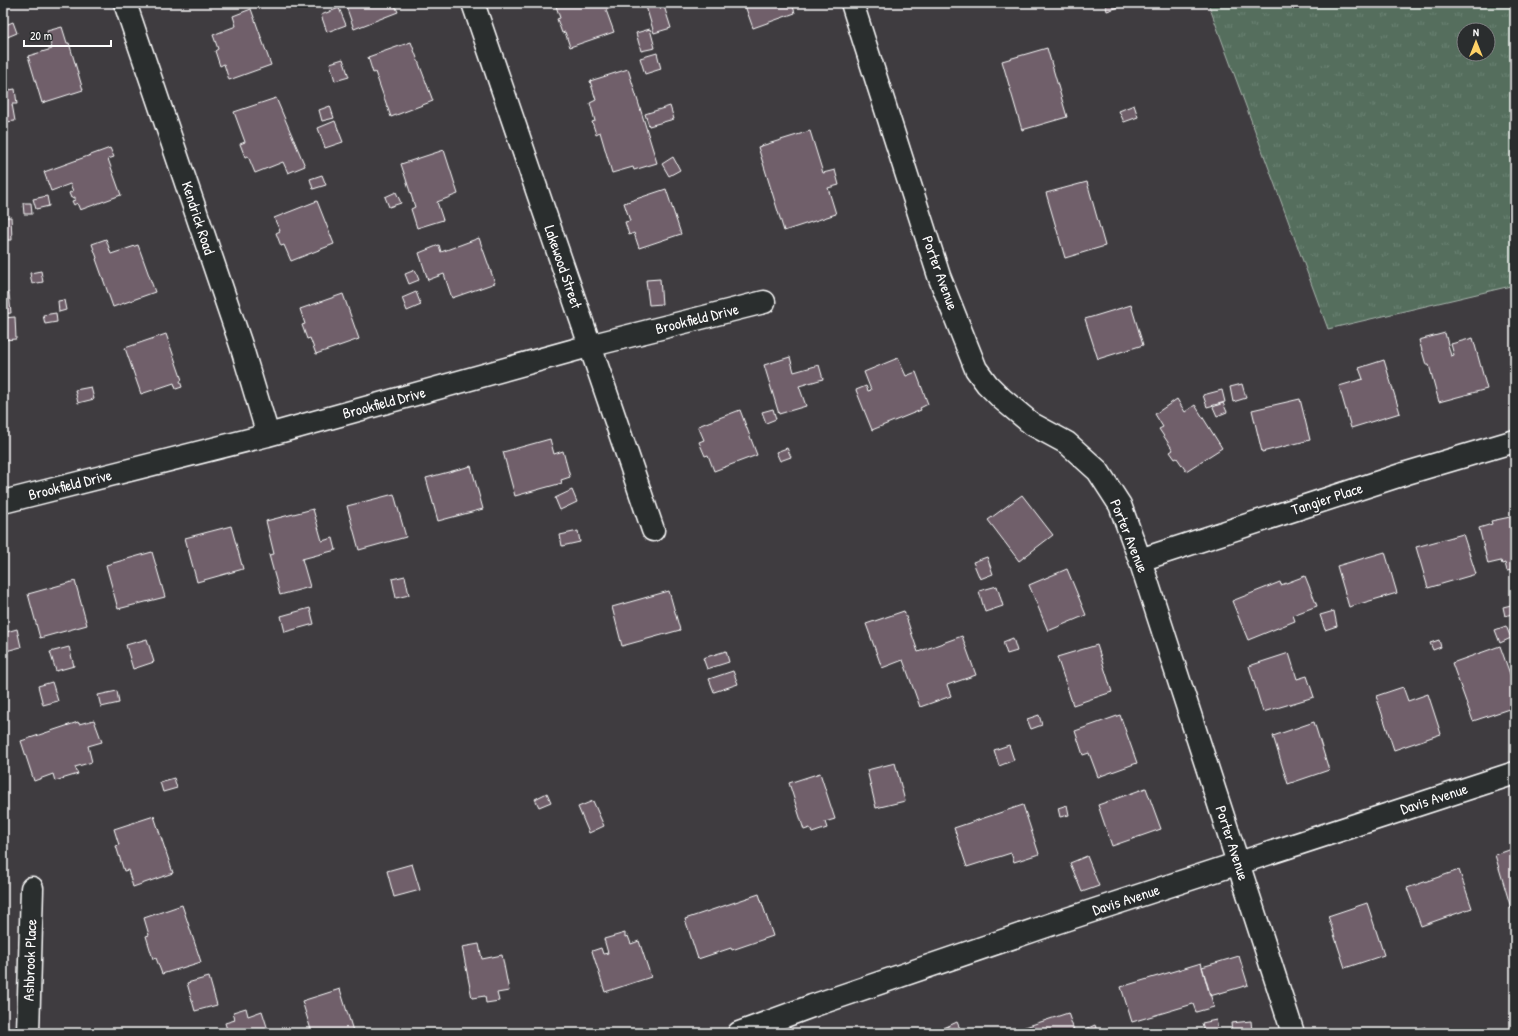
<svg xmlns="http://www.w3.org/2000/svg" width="1518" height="1036" viewBox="0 0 1518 1036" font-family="'Patrick Hand',sans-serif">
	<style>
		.park { fill: url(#park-tufts); stroke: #aab6ae; fill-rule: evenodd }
		.building { fill: #6f5f6b; stroke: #fff }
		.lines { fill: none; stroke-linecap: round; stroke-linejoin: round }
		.minor-casing { stroke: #fff; stroke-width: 25 }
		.minor { stroke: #2a2d2e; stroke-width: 22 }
		.labels { text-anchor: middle; stroke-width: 3.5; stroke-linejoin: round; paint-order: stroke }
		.street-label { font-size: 15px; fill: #fff; stroke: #2a2d2e }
	</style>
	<defs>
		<pattern id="park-tufts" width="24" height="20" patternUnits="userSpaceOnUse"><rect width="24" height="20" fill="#546e5d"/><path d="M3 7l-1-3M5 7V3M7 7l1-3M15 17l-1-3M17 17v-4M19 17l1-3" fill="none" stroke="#6e8475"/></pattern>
	</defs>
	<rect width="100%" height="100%" fill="#3f3c40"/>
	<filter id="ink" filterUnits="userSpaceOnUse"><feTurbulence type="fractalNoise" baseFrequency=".025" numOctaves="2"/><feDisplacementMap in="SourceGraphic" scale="8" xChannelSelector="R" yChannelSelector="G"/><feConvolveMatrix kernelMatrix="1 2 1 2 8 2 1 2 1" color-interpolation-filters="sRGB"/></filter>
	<g filter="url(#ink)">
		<path class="park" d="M1208,3H1515V285L1328,329ZM1464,30H1488V54H1464Z"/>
		<path class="building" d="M345,3H394L398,12L354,29Z
			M555,3H623L606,10L614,32L570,47L565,32L562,33L557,19L560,18Z
			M645,3H663L671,28L654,33Z
			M744,3H792L795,13L753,28Z
			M1105,3H1131L1107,11Z
			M339,8L346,25L327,32L321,15Z
			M251,9L271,65L229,80L224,64L220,66L215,51L218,49L213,35L236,26L233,16Z
			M13,22L17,33L5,38L3,34V26Z
			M62,27L67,43H69L83,90L42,103L28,56L52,49L47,31Z
			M650,29L655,48L641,51L636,33Z
			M411,42L433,101L391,117L375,72L373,73L368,57Z
			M1047,48L1067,117L1022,130L1002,61Z
			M657,53L661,69L645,74L640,58Z
			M343,59L349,77L335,81L330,63Z
			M628,69L657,163L634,170L633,167L612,173L600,132L596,134L592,122L595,121L590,103L596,100L590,81Z
			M15,89L17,104H12L15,121L6,122L3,108V91Z
			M276,98L305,166L288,173L283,162L255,173L248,156L245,157L240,144L245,142L234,112Z
			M1134,105L1138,117L1124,122L1119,111Z
			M330,106L334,118L322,121L319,110Z
			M670,106L674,119L649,126L645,114Z
			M335,121L343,142L325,148L318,128Z
			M810,131L823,173L835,170L839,185L828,188L836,214L784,231L758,147Z
			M110,148L114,157L108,159L121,195L80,210L77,203L74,205L72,201L75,200V197L71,198L69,193L73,191L70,184L51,191L44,172Z
			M444,150L458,194L437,202L443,220L417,228L411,209L415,207L401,164Z
			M673,157L680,170L669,176L662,164Z
			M322,175L326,185L313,189L310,179Z
			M1087,182L1105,246L1065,258L1046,193Z
			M666,189L681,234L639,248L634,233L629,235L625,222L630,221L624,203Z
			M396,192L401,203L389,207L385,197Z
			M3,193L4,217H11L12,240H3Z
			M47,196L49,206L36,209L33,199Z
			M317,201L334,244L291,261L284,245L281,246L276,233L280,231L274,218Z
			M23,203H31L32,214H24Z
			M479,238L495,283L452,298L444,274L428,280L419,253L439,245L441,252Z
			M106,239L111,254L138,245L155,292L113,307L96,259L97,258L92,244Z
			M415,270L419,280L409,284L405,274Z
			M41,271L43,282L32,284L30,273Z
			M660,279L662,304L649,305L646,280Z
			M416,292L421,305L407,311L402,298Z
			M3,293H9L11,313L3,314Z
			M343,294L359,339L316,354L310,338L307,339L302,325L305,324L300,309Z
			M64,300L66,310L59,312L58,301Z
			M1131,305L1143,345L1098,359L1085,319Z
			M56,313L57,322L45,324L43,315Z
			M15,317L16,339L3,340V318Z
			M1445,333L1451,356L1454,355L1451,344L1473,338L1487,389L1439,402L1429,365H1426L1419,340Z
			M166,334L182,380L180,381L182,387L176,389L174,383L141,394L125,348Z
			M790,357L794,372L819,365L823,379L799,386L806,406L779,414L764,365Z
			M898,358L906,376L916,372L928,404L920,408L921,410L872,430L856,390L866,386L868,391L871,390L864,372Z
			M1384,360L1400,413L1351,428L1339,386L1363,379L1359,368Z
			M1242,384L1246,398L1233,402L1230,387Z
			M91,387L94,399L78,403L75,390Z
			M1222,390L1225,402L1207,407L1203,395Z
			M1177,399L1185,412L1195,405L1222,448L1186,471L1177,458L1175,459L1170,452L1173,450L1159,429L1163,427L1155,414Z
			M1300,399L1310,440L1262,452L1252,410Z
			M1223,403L1227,412L1217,416L1213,407Z
			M773,409L776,419L766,423L762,412Z
			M740,410L757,455L714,471L708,455L705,456L699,442L704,440L698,426Z
			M3,413L6,435H3Z
			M550,439L554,454L563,451L570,477L561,480L562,483L515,496L503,452Z
			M787,448L791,457L780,461L776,452Z
			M471,466L483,509L438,521L426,478Z
			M572,490L577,502L560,510L555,498Z
			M394,494L406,537L359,550L347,506Z
			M1022,495L1053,535L1019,561L988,520Z
			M313,509L322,541L333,538L336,550L302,559L310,587L280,595L269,555L274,554L266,521Z
			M1515,516V569L1507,571L1505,563L1502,564L1501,561L1488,564L1479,528L1492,524L1491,521Z
			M231,526L243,569L197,582L185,538Z
			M578,531L580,542L562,546L560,535Z
			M1463,534L1476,574L1428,588L1416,547Z
			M152,552L165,597L118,609L106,565Z
			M1385,552L1397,593L1349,607L1337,566Z
			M987,557L993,574L980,579L973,562Z
			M1067,569L1086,615L1048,631L1029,585Z
			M405,576L409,595L396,598L392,579Z
			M1305,576L1317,606L1293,615L1295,621L1248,640L1232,601L1280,582L1281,585Z
			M75,581L87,625L40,638L28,594Z
			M997,586L1003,606L985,612L979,591Z
			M669,591L680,630L622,646L612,607Z
			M1515,604V613L1505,616L1503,607Z
			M310,608L314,624L285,632L281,616Z
			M904,611L918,652L962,636L976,675L947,685L951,696L920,707L903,660L882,668L866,624Z
			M1334,611L1337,626L1325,630L1320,615Z
			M1506,626L1511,638L1500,643L1495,630Z
			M17,629L21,647L6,651L5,647L3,648V633Z
			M1515,629V644L1510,630Z
			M1013,638L1017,651L1007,654L1003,642Z
			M147,639L154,662L133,669L126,645Z
			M1439,640L1441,647L1433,650L1430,643Z
			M1097,645L1112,692L1073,705L1057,657Z
			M1500,646L1515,688V707L1473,721L1452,663Z
			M69,647L74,666L56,671L50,652Z
			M726,651L729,662L707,669L703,658Z
			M1289,653L1297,679L1307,676L1314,697L1263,712L1249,666Z
			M733,671L738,684L714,692L709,679Z
			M52,682L58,701L43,705L38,686Z
			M1403,687L1408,701L1428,694L1441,734L1394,750L1376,696Z
			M117,691L119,703L101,707L98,695Z
			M1039,715L1042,725L1031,729L1027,719Z
			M1120,715L1137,763L1098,777L1089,753L1083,755L1075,731Z
			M94,720L102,742L88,746L92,762L75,767L78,774L55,781L53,774L34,781L21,741L78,722L79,724Z
			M1314,722L1329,770L1288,784L1273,736Z
			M1009,745L1014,760L999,766L994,750Z
			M895,763L905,801L876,808L867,770Z
			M820,773L835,819L825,822L827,828L812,833L810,828L804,830L789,783Z
			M174,778L177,788L163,792L160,782Z
			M1146,788L1161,829L1112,846L1098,805Z
			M547,793L551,802L539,807L535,799Z
			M593,801L604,826L589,833L578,807Z
			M1023,805L1039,854L1014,862L1011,853L967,867L954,828Z
			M1067,805L1069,815L1060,817L1058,808Z
			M154,816L173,873L133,887L128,870L124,871L116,846L119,845L114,829Z
			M1515,848V907L1511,908L1495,855Z
			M1087,856L1099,886L1082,892L1070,863Z
			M412,864L420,890L394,897L387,871Z
			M1459,870L1472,908L1421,926L1407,888Z
			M759,894L773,936L732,950L731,948L698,959L685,919Z
			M1367,903L1384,955L1345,968L1328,916Z
			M182,905L201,962L162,974L156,958L153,959L146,936L149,935L144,918Z
			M625,933V937L628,936L631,944L639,941L651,977L605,992L592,951L601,948L603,954L608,953L604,939Z
			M479,944L482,959L502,955L509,991L497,993L499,1001L486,1003L485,996L472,998L462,947Z
			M1239,956L1248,985L1210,996L1202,967Z
			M1201,963L1214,1007L1196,1012L1193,1004L1132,1022L1121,987Z
			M209,977L217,1005L195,1011L187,983Z
			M340,989L353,1031L346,1033H312L302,1001Z
			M246,1008L248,1016L262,1011L269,1033H228L225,1023L235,1020L233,1012Z
			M1068,1013L1075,1033H1011L1010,1032Z
			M1216,1020L1219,1033H1205L1202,1023Z
			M1251,1021L1252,1032L1232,1033L1231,1023Z
			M957,1022L962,1033H933Z
			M1095,1025L1098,1033H1088L1086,1029Z
			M1425,1027L1427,1033H1404Z"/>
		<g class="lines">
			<g class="minor-casing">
				<path id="minor" d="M125,3L241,345L268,435
					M473,3L653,530
					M852,3L939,276L976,369L987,384L1002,399L1032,424L1067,443L1098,471L1120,505L1140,560L1293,1033
					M3,502L268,435L589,346L764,302
					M1140,560L1407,473L1515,441
					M28,1033L32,888
					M739,1033L812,1006L1055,923L1515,773"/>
			</g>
			<use href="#minor" class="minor"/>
		</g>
	</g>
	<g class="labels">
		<g class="street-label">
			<text transform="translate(198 218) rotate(72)" y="5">Kendrick Road</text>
			<text transform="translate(563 267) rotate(71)" y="5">Lakewood Street</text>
			<text transform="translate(940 273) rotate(70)" y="5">Porter Avenue</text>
			<text transform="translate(697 319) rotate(-14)" y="5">Brookfield Drive</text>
			<text transform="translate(384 403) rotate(-15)" y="5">Brookfield Drive</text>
			<text transform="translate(70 485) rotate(-14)" y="5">Brookfield Drive</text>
			<text transform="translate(1327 499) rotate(-18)" y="5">Tangier Place</text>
			<text transform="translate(1129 536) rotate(68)" y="5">Porter Avenue</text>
			<text transform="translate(1434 799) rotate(-18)" y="5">Davis Avenue</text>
			<text transform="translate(1232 843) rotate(72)" y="5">Porter Avenue</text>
			<text transform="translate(1126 900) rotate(-18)" y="5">Davis Avenue</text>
			<text transform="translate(30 960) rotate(-88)" y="5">Ashbrook Place</text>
		</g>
	</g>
	<rect width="1518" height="1036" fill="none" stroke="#2a2d2e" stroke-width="16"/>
	<rect x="8" y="8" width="1502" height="1020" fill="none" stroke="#fff" stroke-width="1.5" filter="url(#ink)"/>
	<g transform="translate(1476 42)"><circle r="19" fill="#2a2d2e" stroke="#7f8182"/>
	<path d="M0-3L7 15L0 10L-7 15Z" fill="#ffd166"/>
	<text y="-6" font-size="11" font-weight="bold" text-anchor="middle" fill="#ffffff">N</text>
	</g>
	<path d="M24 40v6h87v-6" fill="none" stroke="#ffffff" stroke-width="2"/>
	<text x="30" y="40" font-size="12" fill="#ffffff" stroke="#2a2d2e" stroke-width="3" paint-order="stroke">20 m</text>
</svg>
